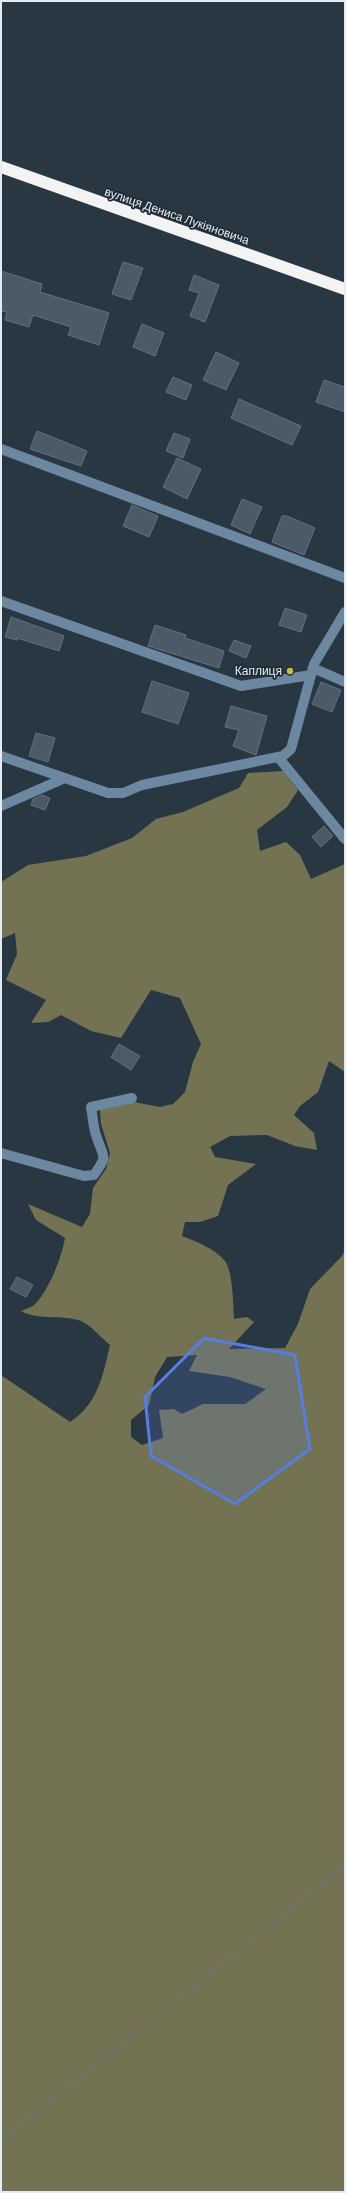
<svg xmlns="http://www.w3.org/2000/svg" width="346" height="2193" viewBox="0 0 346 2193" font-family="Barlow,sans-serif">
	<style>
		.forest { fill: #737353; fill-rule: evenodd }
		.building { fill: #4b5a66; stroke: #62717e }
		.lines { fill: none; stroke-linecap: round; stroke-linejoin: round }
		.path { stroke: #69757f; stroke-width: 2.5; stroke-dasharray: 2 2; stroke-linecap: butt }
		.minor { stroke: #6c88a0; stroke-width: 10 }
		.highway { stroke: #f3f3f3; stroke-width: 12 }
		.marked { fill: #587de0; fill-opacity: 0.2; stroke: #587de0; stroke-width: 3; stroke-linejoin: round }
		.poi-dot { fill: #c1bd40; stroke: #1f2d37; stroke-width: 1.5 }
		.labels { text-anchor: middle; stroke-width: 3.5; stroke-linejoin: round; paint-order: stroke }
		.street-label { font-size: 12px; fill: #e3ecf3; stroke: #1f2d37 }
		.poi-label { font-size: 12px; fill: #e3ecf3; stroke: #1f2d37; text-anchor: end }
	</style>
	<rect width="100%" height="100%" fill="#293742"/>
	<path class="forest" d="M283,771L298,790L287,807L257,830L260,851L286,842L300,855L311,879L345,864V1072L329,1061L318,1092L300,1106L294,1115L314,1133L317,1150L295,1146L267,1135L230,1136L210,1147L215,1157L256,1164L228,1185L218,1216L200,1222H185L182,1236C197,1242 214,1248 225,1261C233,1271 233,1305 234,1319L247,1317L254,1322L229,1349L285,1348L298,1324L310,1289L342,1256L345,1250V2192H1V1375L70,1422C98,1404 103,1375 110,1345C101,1338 91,1325 81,1321C61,1314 40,1321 21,1311C25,1309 30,1308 33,1306C48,1293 62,1257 65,1238L36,1220L28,1204L82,1227L90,1214L93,1188L106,1169L110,1153L101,1124L100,1110L134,1102L160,1107L173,1104L185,1092L193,1062L201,1044L180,998L151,990L121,1038L91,1031L61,1015L48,1022L31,1023L46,1000L6,980L17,954L15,933L1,939V882L28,865L86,856L132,838L156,819L183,812L239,788L248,773ZM197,1355L189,1371L230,1377L266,1389L245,1404H203L182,1414L174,1409L159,1410L163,1438L142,1445L131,1437V1420L149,1405L155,1377L167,1357Z"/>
	<path class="building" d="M123,262L143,268L131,300L112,294Z
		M1,271L42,284L40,292L109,313L99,345L68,335L71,327L33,315L29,327L5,320L7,312L1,311Z
		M194,275L219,285L205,322L190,316L199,293L189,290Z
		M142,324L164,333L155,356L133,347Z
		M216,352L239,363L226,390L203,380Z
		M173,377L192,385L186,400L166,392Z
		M324,380L345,387V412L316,402Z
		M239,399L301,426L292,445L231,418Z
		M37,431L87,451L81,466L30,449Z
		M174,433L190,439L183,458L166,451Z
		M177,458L201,469L187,499L163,487Z
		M242,499L262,507L250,534L231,525Z
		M132,505L158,516L149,537L123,526Z
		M282,516H287L315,528L304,555L272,542Z
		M285,608L307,615L301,632L279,625Z
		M11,617L64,636L59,651L17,638V640L5,637Z
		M155,625L186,635L185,638L224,651L219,668L148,646Z
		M234,640L251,646L246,658L229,651Z
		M152,681L189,693L178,724L142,712Z
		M321,682L341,690L332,712L312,704Z
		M231,706L267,716L256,755L233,746L239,730L225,727Z
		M36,733L55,738L48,762L29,756Z
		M42,795L50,798L45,810L31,805L33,799Z
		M324,826L333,836L321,847L312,837Z
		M119,1044L140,1056L131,1070L111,1057Z
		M17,1277L33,1285L26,1297L10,1289Z"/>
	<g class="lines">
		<path class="path" d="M1,2140L345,1866"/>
		<path class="minor" d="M1,449L345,578
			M1,601L241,686L311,675
			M313,668L345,682
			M1,756L108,793H123L142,785L283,756L291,749L314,664L345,612
			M278,757L345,839
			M1,806L65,778
			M1,1153L84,1176L94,1175C108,1155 104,1159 97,1138C93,1129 93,1117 91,1107L132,1098"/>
		<path class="highway" d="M1,167L345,289"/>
	</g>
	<path class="marked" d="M204,1338L295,1355L310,1449L235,1504L151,1456L145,1397Z"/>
	<circle class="poi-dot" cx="290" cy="671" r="4"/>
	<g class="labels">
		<g class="street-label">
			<text transform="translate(177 216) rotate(19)" y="4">вулиця Дениса Лукіяновича</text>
		</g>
		<g class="poi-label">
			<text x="282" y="675">Каплиця</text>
		</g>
	</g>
	<rect width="346" height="2193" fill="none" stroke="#e3ecf3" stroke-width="4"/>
</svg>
